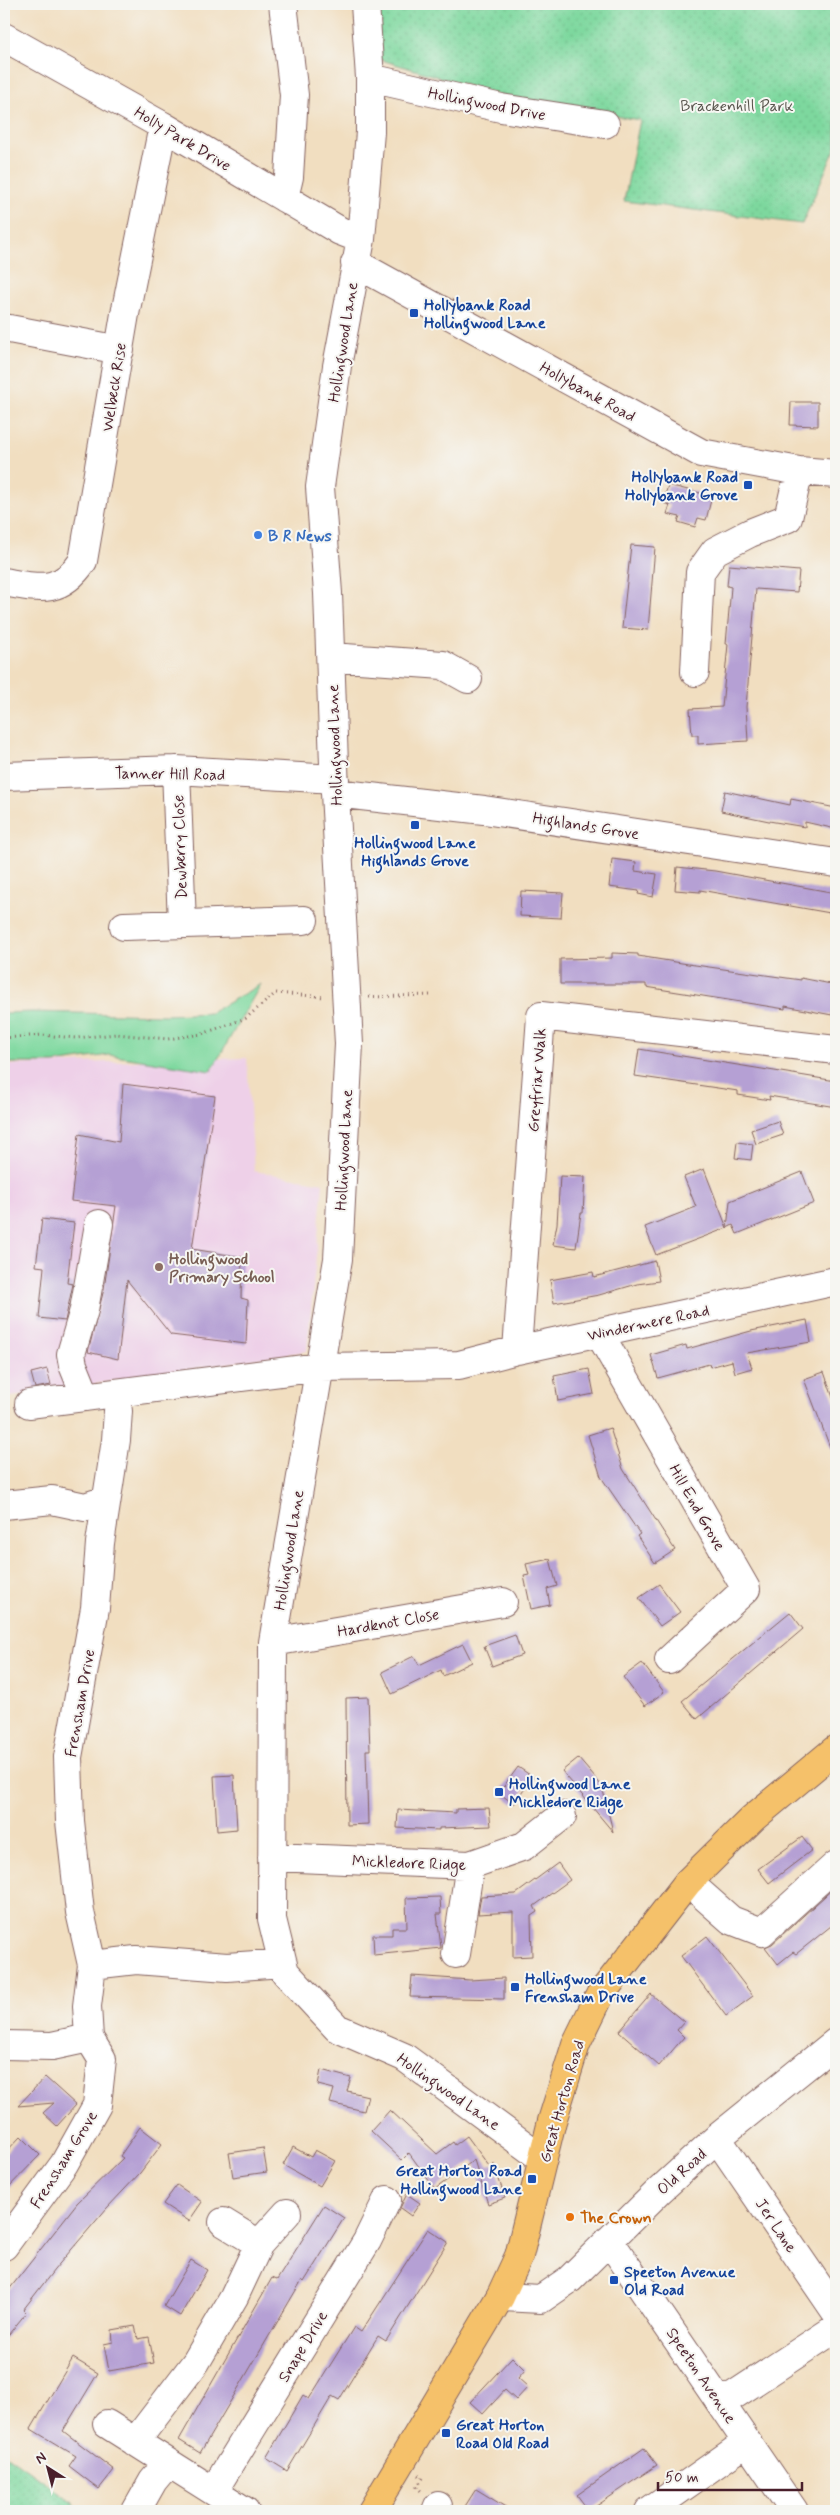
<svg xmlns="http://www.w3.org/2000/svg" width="840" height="2515" viewBox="0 0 840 2515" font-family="Mynerve,sans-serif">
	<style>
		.built { fill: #eed0e8 }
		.green { fill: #7dd89e; stroke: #647c64 }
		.park { fill: url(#park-dots); stroke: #647c64 }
		.building { fill: #b5a0d4 }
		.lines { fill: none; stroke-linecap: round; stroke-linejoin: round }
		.minor-casing { stroke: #84625f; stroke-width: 30 }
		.major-casing { stroke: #84625f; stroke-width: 30 }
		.path { stroke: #84625f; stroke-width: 3; stroke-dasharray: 1 4; stroke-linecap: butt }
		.minor { stroke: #fff; stroke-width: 28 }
		.major { stroke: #f5c16b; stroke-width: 28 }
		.transit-dot { fill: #1a4fb4; stroke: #f6f6f2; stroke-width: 2 }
		.shop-dot { fill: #3f7fe0; stroke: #f6f6f2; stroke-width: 2 }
		.education-dot { fill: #8d6e63; stroke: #f6f6f2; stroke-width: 2 }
		.food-dot { fill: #e8710a; stroke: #f6f6f2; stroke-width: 2 }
		.labels { text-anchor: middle; stroke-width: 4; stroke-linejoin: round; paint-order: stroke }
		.street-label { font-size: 16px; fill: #4a1f2b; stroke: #f6f6f2 }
		.park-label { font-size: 16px; fill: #59564e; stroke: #f6f6f2 }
		.transit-label { font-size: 16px; font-weight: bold; fill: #164399; stroke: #f6f6f2; text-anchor: start }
		.shop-label { font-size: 16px; font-weight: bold; fill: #366cbe; stroke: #f6f6f2; text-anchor: start }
		.education-label { font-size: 16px; font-weight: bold; fill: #785e54; stroke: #f6f6f2; text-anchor: start }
		.food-label { font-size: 16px; font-weight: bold; fill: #c56008; stroke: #f6f6f2; text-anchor: start }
	</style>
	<defs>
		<pattern id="park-dots" width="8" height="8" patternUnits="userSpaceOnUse" patternTransform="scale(1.25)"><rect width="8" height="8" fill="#7dd89e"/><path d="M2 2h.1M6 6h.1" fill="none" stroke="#6eb988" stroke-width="1.8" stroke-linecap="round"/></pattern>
	</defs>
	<rect width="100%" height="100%" fill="#f6f6f2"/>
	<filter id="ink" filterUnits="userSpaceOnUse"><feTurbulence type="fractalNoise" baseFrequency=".02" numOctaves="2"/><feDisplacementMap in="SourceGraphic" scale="10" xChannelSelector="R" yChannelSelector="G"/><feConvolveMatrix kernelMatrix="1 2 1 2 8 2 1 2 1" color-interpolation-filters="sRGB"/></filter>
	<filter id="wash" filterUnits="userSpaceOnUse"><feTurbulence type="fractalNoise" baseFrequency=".0096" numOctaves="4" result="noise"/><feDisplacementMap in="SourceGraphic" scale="20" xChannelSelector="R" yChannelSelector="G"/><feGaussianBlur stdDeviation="1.12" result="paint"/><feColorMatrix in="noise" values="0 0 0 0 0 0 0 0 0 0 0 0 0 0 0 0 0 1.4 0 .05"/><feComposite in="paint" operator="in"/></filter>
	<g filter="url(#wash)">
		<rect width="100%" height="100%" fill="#f1dec0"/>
		<path class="built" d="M247,1058L254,1171L323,1183L307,1351L4,1398V1065Z"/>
		<path class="green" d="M261,984L211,1071L109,1055L54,1063H4V1013L32,1012L166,1015L210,1013Z"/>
		<path class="park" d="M376,4H836V147L802,224L624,201L640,120L519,101L378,59Z
			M4,2453L73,2502L79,2511H4Z"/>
		<g id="blocks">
			<path class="building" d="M791,402H818V426L790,425Z
				M668,485L712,496L706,520L698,518L695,527L678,522L680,517L667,514L670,505L663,503Z
				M631,545L655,547L648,630L622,628Z
				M729,565L799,571L797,592L756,589L746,707L748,741L698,744V735H692L690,709L722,707L728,644H726L731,587L727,586Z
				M725,791L790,805L791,799L836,808V829L805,822V827L769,821L721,811Z
				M612,859L636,862L635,871L657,874L653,897L638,894L639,891L609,887Z
				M677,867L715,871L836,893V914L700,890V892L675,890Z
				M521,891L563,893L561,918L520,916Z
				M612,953L638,954V956L688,964L801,980V978L836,985L832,1015L785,1006V1009L646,987V984H560V959L612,958Z
				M639,1049L836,1081V1107L769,1096L770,1100L738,1095V1091L635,1076Z
				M123,1084L215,1096L192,1249L242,1257L241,1298L248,1300L246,1344L171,1335L127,1280L118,1359L88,1352L104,1289L116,1206L71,1201L79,1134L119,1142Z
				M778,1121L783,1135L756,1144L751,1130Z
				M737,1142L753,1144L751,1160L735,1158Z
				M704,1169L727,1228L656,1255L645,1227L696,1207L684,1177Z
				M802,1172L814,1203L737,1234L733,1225L727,1228L730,1201Z
				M560,1176L585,1177L583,1213H581L576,1248L553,1245L557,1224Z
				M42,1219L74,1223L67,1283L73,1284L65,1321L39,1318L44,1267L36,1266Z
				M655,1261L659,1281L637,1284L599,1295L554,1303L550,1280L593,1272L594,1277Z
				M807,1320L811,1342L747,1353L752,1368L735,1373L732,1361L710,1367L709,1364L658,1378L651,1355L686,1345L687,1349L751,1331Z
				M47,1369L51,1385L35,1388L31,1373Z
				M589,1369L594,1394L558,1401L554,1376Z
				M824,1372L836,1406V1463L804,1379Z
				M610,1428L623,1469L675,1550L655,1563L637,1536L640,1534L601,1477L588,1435Z
				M550,1559L557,1586L547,1589L550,1605L531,1609L524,1576L529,1575L526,1564Z
				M659,1584L680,1612L660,1626L639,1598Z
				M790,1612L803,1629L697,1719L682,1701Z
				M515,1635L522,1655L492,1666L484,1646Z
				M463,1644L472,1662L443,1676L441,1670L392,1694L382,1672L414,1656L419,1665Z
				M642,1663L664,1692L645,1706L623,1677Z
				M368,1697L370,1750H366L368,1824L347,1825L346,1698Z
				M578,1758L602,1786L613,1832L562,1771Z
				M518,1767L533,1777L514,1804L499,1793Z
				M234,1775L237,1829L217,1831L214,1776Z
				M489,1808L491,1826L439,1828V1830L397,1828L398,1810L456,1813V1809Z
				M802,1837L812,1850L769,1883L758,1869Z
				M558,1863L570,1880L534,1906L537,1912L531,1916L532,1956L513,1957V1912L478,1914L481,1896L516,1894Z
				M836,1886V1922L796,1954L793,1952L778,1964L765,1947L772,1944Z
				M440,1897L441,1914H437L441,1948L374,1955L373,1935H392V1928H407L406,1898Z
				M707,1936L753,1996L726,2016L681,1956Z
				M412,1976L470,1980L504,1978V1999L410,1997Z
				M651,1994L684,2022L677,2030L684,2037L659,2066L619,2031Z
				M321,2070L351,2078L347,2091L368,2096L364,2111L330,2103L334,2089L318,2085Z
				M45,2077L76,2105L57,2126L43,2113L54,2103L18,2106Z
				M390,2110L437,2154L453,2142L455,2145L467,2136L489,2166L494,2164L505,2198L488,2204L474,2160L435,2189L409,2153L402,2160L371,2131Z
				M140,2127L162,2144L140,2173L107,2208L54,2270L23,2310L26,2313L4,2340V2296L77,2203L123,2158L120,2156Z
				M21,2136L40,2155L4,2192V2154Z
				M293,2147L311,2157L315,2150L335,2161L320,2186L283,2165Z
				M263,2148L267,2172L233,2177L229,2153Z
				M177,2185L202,2202L189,2221L163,2204Z
				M407,2194L420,2203L411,2216L400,2208Z
				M324,2205L344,2218L304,2282L302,2280L200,2453L179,2440L272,2278L277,2280Z
				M428,2229L448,2242L386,2341L378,2336L339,2400L332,2396L287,2471L266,2458L303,2395L309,2399L354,2327L361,2332Z
				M191,2260L207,2270L180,2316L164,2306Z
				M135,2326L138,2339L149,2337L154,2363L109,2371L104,2344L113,2342L112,2330Z
				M512,2357L525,2370L518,2378L528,2387L516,2400L505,2390L483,2414L470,2402Z
				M73,2358L98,2373L63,2431L114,2470L99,2489L69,2466L76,2456L31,2429Z
				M644,2448L657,2465L589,2511L577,2495Z
				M476,2489L512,2511H462Z"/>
		</g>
	</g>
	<g filter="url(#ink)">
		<use href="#blocks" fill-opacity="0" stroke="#84625f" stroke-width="1"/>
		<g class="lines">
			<g class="minor-casing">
				<path id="minor" d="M283,4L294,95L289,177L284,198
					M365,4L370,78V132L361,239L337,366L320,487L328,593L335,793L349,1044L338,1259L273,1642L272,1919L285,1972L337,2028L404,2057L543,2159
					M4,37L163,126L340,231L361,239
					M370,78L501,108L605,124
					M355,263L701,453L799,471L836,474
					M4,328L120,350
					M4,582C39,588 60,595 83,561L125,314L163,126
					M331,657L443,665L468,679
					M695,672L700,572L715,551L750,533L788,518L799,471
					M176,770L182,924
					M4,776L176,770L335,779
					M335,793L484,810L836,863
					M124,926L304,920
					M599,1333L746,1589L669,1660
					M517,1350L541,1016L836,1050
					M86,1397L73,1365L71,1354L84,1310L99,1224
					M29,1404L320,1367L459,1365L517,1350L836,1281
					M4,1505L52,1500L85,1507L106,1500
					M273,1642L503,1602
					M272,1857L470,1865L524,1846L562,1816
					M688,1882L731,1920L762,1932L836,1865
					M456,1954L470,1865
					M92,1965L136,1960L227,1967L283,1963
					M4,2045L52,2046L89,2038
					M717,2138L836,2312
					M223,2222L259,2244
					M609,2240L794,2511
					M4,2246L64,2164L97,2105L102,2059L89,2038L87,2006L92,1965L80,1912L70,1821L68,1757L95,1608L100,1543L116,1440L118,1411
					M500,2297L541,2299L570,2279L658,2192L717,2138L836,2042
					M722,2403L836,2328
					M107,2424L245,2511
					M135,2442L196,2362L234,2297L259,2244L287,2213
					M214,2490L367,2241L387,2200
					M136,2511L153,2481L168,2463
					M436,2511L438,2506
					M649,2511L747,2442"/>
			</g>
			<g class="major-casing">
				<path id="major" d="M372,2511L500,2297L519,2256L552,2121L576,2044L600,1995L688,1882L753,1818L836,1749"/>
			</g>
			<path class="path" d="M369,997L430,995
				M4,1038L42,1035L76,1038L116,1034L168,1039L202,1034L246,1018L276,993L325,997
				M419,2475L423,2478L417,2487L421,2491"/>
			<use href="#minor" class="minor"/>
			<use href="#major" class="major"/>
		</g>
	</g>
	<g class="transit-dot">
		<rect x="409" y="308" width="10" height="10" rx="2.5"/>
		<rect x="743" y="480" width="10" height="10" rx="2.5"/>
		<rect x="410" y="820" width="10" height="10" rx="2.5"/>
		<rect x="494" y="1787" width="10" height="10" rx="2.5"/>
		<rect x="510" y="1982" width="10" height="10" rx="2.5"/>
		<rect x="527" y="2174" width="10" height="10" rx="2.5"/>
		<rect x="609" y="2275" width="10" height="10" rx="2.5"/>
		<rect x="441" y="2428" width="10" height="10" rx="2.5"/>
	</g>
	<circle class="shop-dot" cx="258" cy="535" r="5"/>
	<circle class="education-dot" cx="159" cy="1267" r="5"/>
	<circle class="food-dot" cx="570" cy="2217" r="5"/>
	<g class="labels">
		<g class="street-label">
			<text transform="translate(487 103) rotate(11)" y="6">Hollingwood Drive</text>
			<text transform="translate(183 138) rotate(31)" y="6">Holly Park Drive</text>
			<text transform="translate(342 342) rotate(-81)" y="6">Hollingwood Lane</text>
			<text transform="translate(113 387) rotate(-81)" y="6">Welbeck Rise</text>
			<text transform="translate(588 391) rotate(29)" y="6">Hollybank Road</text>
			<text transform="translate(334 745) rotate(-92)" y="6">Hollingwood Lane</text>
			<text transform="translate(170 773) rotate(1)" y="6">Tanner Hill Road</text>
			<text transform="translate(586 825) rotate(9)" y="6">Highlands Grove</text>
			<text transform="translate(179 847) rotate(-92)" y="6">Dewberry Close</text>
			<text transform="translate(536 1080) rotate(-86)" y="6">Greyfriar Walk</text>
			<text transform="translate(343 1150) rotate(-87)" y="6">Hollingwood Lane</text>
			<text transform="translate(648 1322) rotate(-12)" y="6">Windermere Road</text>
			<text transform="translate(698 1507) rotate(60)" y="6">Hill End Grove</text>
			<text transform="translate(288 1550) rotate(-81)" y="6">Hollingwood Lane</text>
			<text transform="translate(388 1622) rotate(-10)" y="6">Hardknot Close</text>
			<text transform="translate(79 1703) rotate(-80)" y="6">Frensham Drive</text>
			<text transform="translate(409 1862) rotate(2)" y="6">Mickledore Ridge</text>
			<text transform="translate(449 2091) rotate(35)" y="6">Hollingwood Lane</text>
			<text transform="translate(561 2101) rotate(-74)" y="6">Great Horton Road</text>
			<text transform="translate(63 2159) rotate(-58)" y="6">Frensham Grove</text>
			<text transform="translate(681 2171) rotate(-42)" y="6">Old Road</text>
			<text transform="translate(777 2225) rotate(56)" y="6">Jer Lane</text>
			<text transform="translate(302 2346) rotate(-59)" y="6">Snape Drive</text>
			<text transform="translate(702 2375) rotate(56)" y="6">Speeton Avenue</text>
		</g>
		<g class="park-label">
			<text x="737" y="111">Brackenhill Park</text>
		</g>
		<g class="transit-label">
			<text x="424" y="310">Hollybank Road<tspan x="424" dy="18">Hollingwood Lane</tspan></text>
			<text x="738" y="482" text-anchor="end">Hollybank Road<tspan x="738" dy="18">Hollybank Grove</tspan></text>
			<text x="415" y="848" text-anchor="middle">Hollingwood Lane<tspan x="415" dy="18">Highlands Grove</tspan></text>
			<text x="509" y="1789">Hollingwood Lane<tspan x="509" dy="18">Mickledore Ridge</tspan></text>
			<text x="525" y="1984">Hollingwood Lane<tspan x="525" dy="18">Frensham Drive</tspan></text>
			<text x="522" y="2176" text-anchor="end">Great Horton Road<tspan x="522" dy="18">Hollingwood Lane</tspan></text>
			<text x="624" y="2277">Speeton Avenue<tspan x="624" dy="18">Old Road</tspan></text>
			<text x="456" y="2430">Great Horton<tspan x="456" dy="18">Road Old Road</tspan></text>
		</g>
		<g class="shop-label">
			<text x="268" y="541">B R News</text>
		</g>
		<g class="education-label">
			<text x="169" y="1264">Hollingwood<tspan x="169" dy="18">Primary School</tspan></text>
		</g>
		<g class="food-label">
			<text x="580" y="2223">The Crown</text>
		</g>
	</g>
	<rect width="840" height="2515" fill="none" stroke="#f6f6f2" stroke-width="20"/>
	<g transform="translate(48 2468) rotate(324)" stroke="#f6f6f2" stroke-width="4" paint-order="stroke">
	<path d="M0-4L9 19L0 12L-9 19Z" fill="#4a1f2b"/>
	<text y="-8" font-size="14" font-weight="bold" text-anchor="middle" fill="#4a1f2b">N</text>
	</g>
	<path d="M658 2482v8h144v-8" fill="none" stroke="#4a1f2b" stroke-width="2.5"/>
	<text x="665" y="2482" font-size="15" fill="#4a1f2b" stroke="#f6f6f2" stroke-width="4" paint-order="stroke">50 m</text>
</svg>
